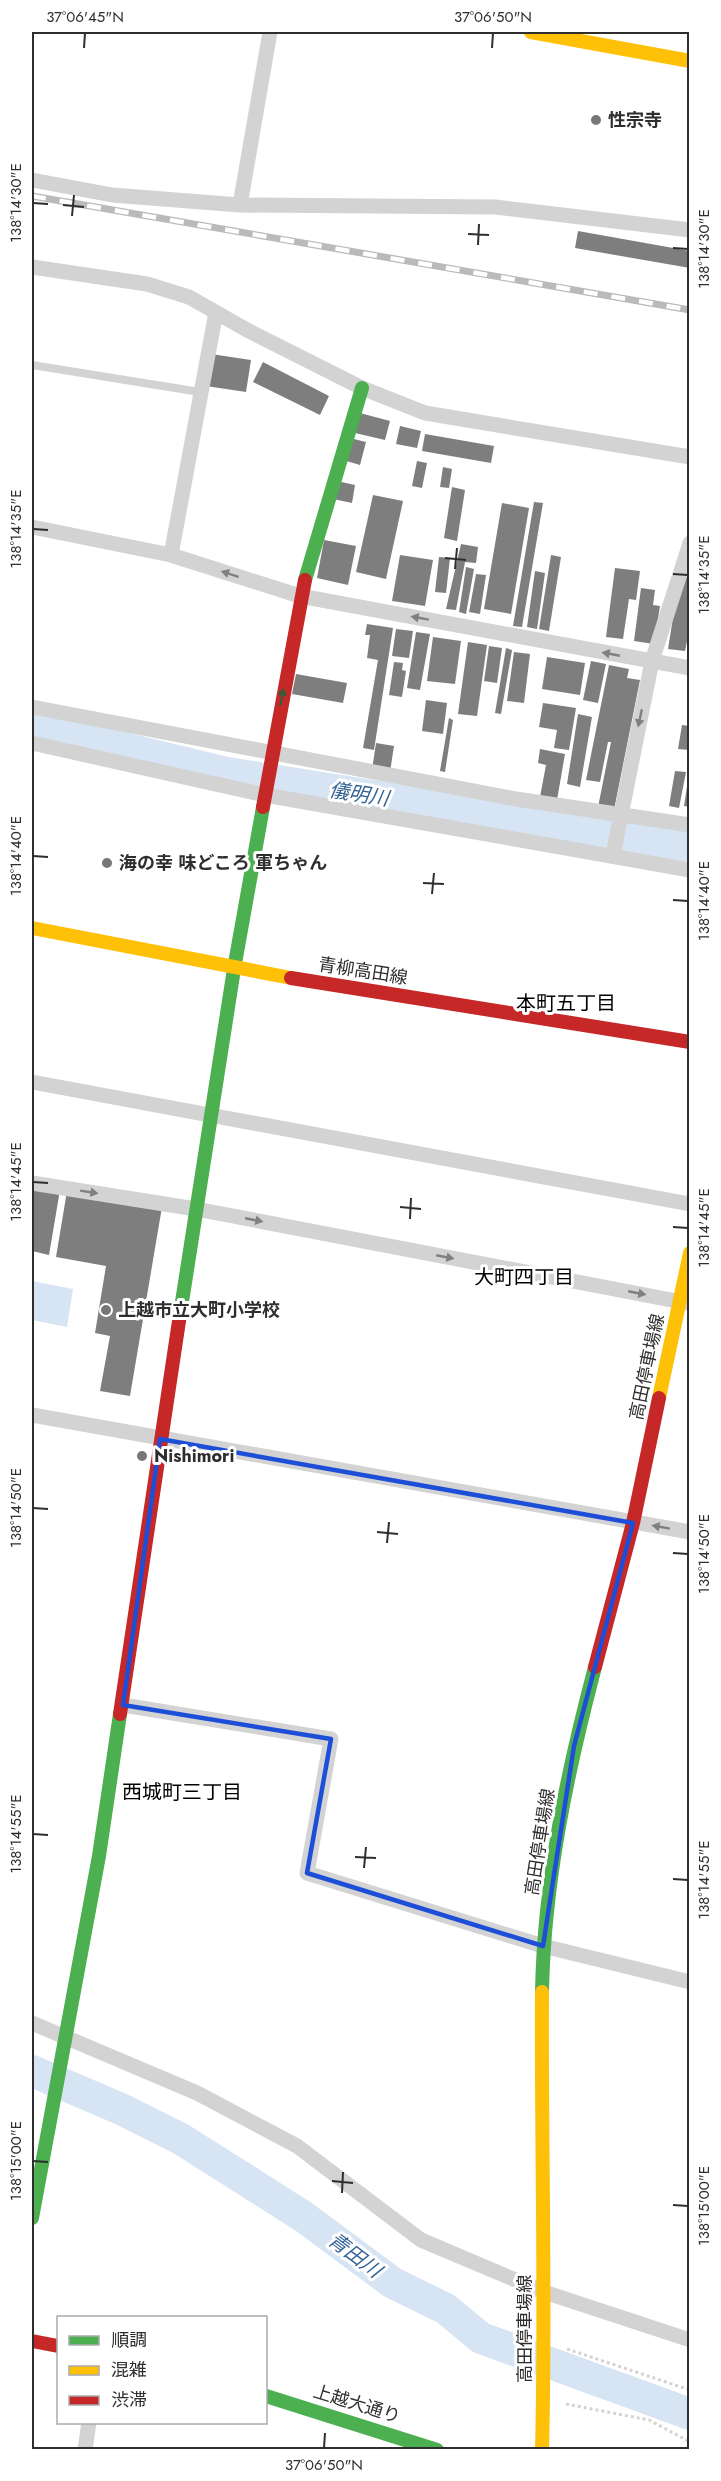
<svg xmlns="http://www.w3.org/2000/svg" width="721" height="2481" viewBox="0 0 721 2481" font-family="Jost,'Noto Sans JP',sans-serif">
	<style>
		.water { fill: #d6e4f3 }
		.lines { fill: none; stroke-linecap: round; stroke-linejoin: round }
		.river { stroke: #d6e4f3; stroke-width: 32 }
		.building { fill: #7e7e7e }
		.path { stroke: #d3d3d3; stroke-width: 3; stroke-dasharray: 3 3; stroke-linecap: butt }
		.lane { stroke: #d3d3d3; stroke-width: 8 }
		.street { stroke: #d3d3d3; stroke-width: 15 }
		.fast { stroke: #4caf50; stroke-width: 14 }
		.slow { stroke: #ffc107; stroke-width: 14 }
		.jam { stroke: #c62828; stroke-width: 14 }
		.rail-casing { stroke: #bababa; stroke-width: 7 }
		.rail { stroke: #fff; stroke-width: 4.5; stroke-dasharray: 14; stroke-linecap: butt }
		.oneway { fill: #808080 }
		.oneway2 { fill: #385b3a }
		.marked { fill: none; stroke: #1d4ed8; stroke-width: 4.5; stroke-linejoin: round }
		.ticks { fill: none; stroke: #2e2e2e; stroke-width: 2 }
		.poi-dot { fill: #777; stroke: #fff; stroke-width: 2 }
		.labels { text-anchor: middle; stroke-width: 6; stroke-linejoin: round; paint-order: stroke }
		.poi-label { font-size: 18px; font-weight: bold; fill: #2e2e2e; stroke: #fff; text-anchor: start }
		.street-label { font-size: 18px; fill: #2e2e2e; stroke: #fff }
		.water-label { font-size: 20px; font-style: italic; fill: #356396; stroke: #fff }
		.neighbourhood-label { font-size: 20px; fill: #000; stroke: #fff }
		.neatline { fill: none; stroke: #2e2e2e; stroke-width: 2 }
		.ticks-label { font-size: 15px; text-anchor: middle; fill: #2e2e2e }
	</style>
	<rect width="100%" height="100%" fill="#fff"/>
	<path class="water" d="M32,1281L73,1289L67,1327L32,1320Z"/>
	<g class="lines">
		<path class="river" d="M32,726L227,773L690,846
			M32,2071L121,2109L181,2139L304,2217L393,2283L446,2309L481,2338L690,2414"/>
	</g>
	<path class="building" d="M578,231L690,251V268L575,248Z
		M211,354L251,360L246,392L206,386Z
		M263,362L329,396L320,415L253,382Z
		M360,413L390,421L385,440L355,433Z
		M400,426L421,431L417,448L396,444Z
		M425,434L494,446L491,463L422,451Z
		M350,438L366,442L360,465L343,460Z
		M417,461L427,463L422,488L412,486Z
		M443,467L452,469L449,488L440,487Z
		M337,481L355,485L352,503L333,499Z
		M452,487L465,490L457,541L444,538Z
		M373,495L403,501L386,579L356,572Z
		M534,502L543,503L522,627L513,626Z
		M502,503L529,508L511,614L484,609Z
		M324,540L356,546L348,585L317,578Z
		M461,544L478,547L476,563L465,562L456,610L446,609Z
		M400,555L433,560L425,606L392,601Z
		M551,555L561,557L549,631L539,629Z
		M439,557L450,558L446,593L435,592Z
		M690,565V627L685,651L668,649L678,586Z
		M466,567L474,569L466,614L459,612Z
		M615,568L640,571L636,600L629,599L623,639L606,637Z
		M535,571L545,573L537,629L527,627Z
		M476,574L486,575L480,614L469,612Z
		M641,588L655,590L653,605L660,606L654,644L634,641Z
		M367,624L393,628L374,750L363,748L378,660L367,658L370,635H365Z
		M396,629L413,631L409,658L392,656Z
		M416,632L430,634L420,690L407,688Z
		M433,637L461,641L455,684L427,681Z
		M468,642L487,645L477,716L458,714Z
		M489,646L502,648L497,683L484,681Z
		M506,648L512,650L501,714L495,713Z
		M514,652L530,654L524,703L507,701Z
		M547,657L585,663L580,695L542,689Z
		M591,661L606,664L598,703L583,700Z
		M394,662L403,663L402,670L406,671L402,697L389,695Z
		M609,665L629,669L627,678L640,680L614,810L598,807L611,742H608L600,782L586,780Z
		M296,674L347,683L343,703L292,694Z
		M426,700L447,703L443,734L422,731Z
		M543,703L576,708L569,750L554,748L557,730L539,727Z
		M578,714L592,717L580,787L567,784Z
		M449,718L453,720L445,772L440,771Z
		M682,725L690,726V750L678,749Z
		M376,743L394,746L390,772L372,770Z
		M540,749L565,754L557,800L540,797L546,765L538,763Z
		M675,771L686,772L679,808L669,806Z
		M688,780H690V807L684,806Z
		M32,1185L60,1190L49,1255L32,1251Z
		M67,1191L162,1207L130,1396L100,1391L110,1336L95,1333L106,1266L56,1257Z"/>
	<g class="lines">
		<path class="path" d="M567,2349L690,2390
			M566,2404L649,2420L690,2442"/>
		<path class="lane" d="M32,365L200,392"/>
		<path class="street" d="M32,180L112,195L240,205L495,207L690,230
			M240,205L270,32
			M32,267L147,284L189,297L247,330L362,388L425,413L690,457
			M32,527L171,555L300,596L690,668
			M171,555L216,312
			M32,707L516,799L690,825
			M32,743L265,795L690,870
			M613,855L652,661L690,543
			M32,1082L690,1204
			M32,1183L196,1209L687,1303
			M32,1415L690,1532
			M123,1705L331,1739L307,1873L543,1946L690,1982
			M32,2023L197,2093L297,2146L421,2240L544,2292L690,2340
			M85,2450L89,2422"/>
		<path class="fast" d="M305,580L362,388
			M179,1321L234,969L263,807
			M542,1992C544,1882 567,1773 595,1667
			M32,2218L99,1856L120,1714
			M266,2396L437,2450"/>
		<path class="slow" d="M531,32L690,61
			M32,928L291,978
			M659,1398L690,1253
			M542,2450C546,2297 541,2144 542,1992"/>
		<path class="jam" d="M263,807L305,580
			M291,978L690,1042
			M595,1667L633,1523L659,1398
			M120,1714L179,1321
			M32,2341L58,2346"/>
		<g class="rail-casing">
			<path id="rail" d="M32,196L690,310"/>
		</g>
		<use href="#rail" class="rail"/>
	</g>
	<defs><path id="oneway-solid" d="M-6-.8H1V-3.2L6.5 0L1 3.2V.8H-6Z" transform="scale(1.5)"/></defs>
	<g class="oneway">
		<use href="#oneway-solid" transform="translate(230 574) rotate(-162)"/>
		<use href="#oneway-solid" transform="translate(420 618) rotate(-170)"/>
		<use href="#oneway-solid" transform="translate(611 654) rotate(-169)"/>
		<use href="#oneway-solid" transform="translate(640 718) rotate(102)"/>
		<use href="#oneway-solid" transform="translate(89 1192) rotate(9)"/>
		<use href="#oneway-solid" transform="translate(254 1220) rotate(11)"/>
		<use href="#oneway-solid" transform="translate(445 1257) rotate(11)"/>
		<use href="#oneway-solid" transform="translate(637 1293) rotate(11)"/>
		<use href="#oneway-solid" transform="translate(661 1527) rotate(-170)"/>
	</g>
	<use class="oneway2" href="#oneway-solid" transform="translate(282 697) rotate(-80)"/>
	<path class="marked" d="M160,1439L633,1523L574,1746L543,1946L307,1873L331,1739L123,1705Z"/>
	<path class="ticks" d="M84,48L85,33M492,48L493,33M33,203L48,204M63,205L84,207M72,216L74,195M468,234L489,235M478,245L479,224M673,248L688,249M33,529L48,530M445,558L466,560M455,569L457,548M673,574L688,575M33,856L48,857M423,883L444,884M432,894L434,873M673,900L688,901M33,1182L48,1183M400,1207L421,1209M410,1219L411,1198M673,1227L688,1228M33,1508L48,1509M377,1532L398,1534M387,1543L389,1522M673,1553L688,1554M33,1834L48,1835M355,1857L376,1858M364,1868L366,1847M673,1879L688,1880M33,2161L48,2162M332,2181L353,2183M342,2193L343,2172M673,2205L688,2206M324,2448L325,2433"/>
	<g class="poi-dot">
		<circle cx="596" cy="120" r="6"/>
		<circle cx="107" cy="863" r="6"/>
		<circle cx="106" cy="1310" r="6"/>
		<circle cx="142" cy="1456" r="6"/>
	</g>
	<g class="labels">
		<g class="poi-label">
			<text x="608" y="126">性宗寺</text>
			<text x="119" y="869">海の幸 味どころ 軍ちゃん</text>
			<text x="118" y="1316">上越市立大町小学校</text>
			<text x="154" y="1462">Nishimori</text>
		</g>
		<g class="street-label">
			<text transform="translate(363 971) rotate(9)" y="6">青柳高田線</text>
			<text transform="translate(647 1367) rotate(-78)" y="6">高田停車場線</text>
			<text transform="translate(540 1842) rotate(-81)" y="6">高田停車場線</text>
			<text transform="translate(525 2329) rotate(-90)" y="6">高田停車場線</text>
			<text transform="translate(357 2404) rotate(17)" y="6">上越大通り</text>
		</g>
		<g class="water-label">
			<text transform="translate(359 794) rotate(9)" y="7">儀明川</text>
			<text transform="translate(355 2255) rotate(37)" y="7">青田川</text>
		</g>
		<g class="neighbourhood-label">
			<text x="566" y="1010">本町五丁目</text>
			<text x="524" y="1284">大町四丁目</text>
			<text x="182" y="1799">西城町三丁目</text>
		</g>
	</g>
	<rect width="721" height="2481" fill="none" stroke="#ffffff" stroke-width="66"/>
	<rect x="57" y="2316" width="210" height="108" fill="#ffffff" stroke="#ababab" stroke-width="1.5"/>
	<rect x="69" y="2336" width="30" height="9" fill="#4caf50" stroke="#ababab" stroke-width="1.5"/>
	<text x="111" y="2346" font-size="18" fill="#2e2e2e">順調</text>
	<rect x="69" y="2366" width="30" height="9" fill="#ffc107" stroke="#ababab" stroke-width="1.5"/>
	<text x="111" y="2376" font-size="18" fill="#2e2e2e">混雑</text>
	<rect x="69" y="2396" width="30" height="9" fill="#c62828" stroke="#ababab" stroke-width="1.5"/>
	<text x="111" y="2406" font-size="18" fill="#2e2e2e">渋滞</text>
	<rect x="33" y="33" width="655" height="2415" class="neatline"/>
	<g class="ticks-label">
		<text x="85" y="22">37°06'45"N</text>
		<text x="493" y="22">37°06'50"N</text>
		<text transform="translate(16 203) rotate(-90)" y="5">138°14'30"E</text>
		<text transform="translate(704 249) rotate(-90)" y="5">138°14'30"E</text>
		<text transform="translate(16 529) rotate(-90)" y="5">138°14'35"E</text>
		<text transform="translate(704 575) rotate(-90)" y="5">138°14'35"E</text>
		<text transform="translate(16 856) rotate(-90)" y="5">138°14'40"E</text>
		<text transform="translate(704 901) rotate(-90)" y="5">138°14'40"E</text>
		<text transform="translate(16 1182) rotate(-90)" y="5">138°14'45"E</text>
		<text transform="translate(704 1228) rotate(-90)" y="5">138°14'45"E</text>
		<text transform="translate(16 1508) rotate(-90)" y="5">138°14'50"E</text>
		<text transform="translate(704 1554) rotate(-90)" y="5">138°14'50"E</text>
		<text transform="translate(16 1834) rotate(-90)" y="5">138°14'55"E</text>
		<text transform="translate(704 1880) rotate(-90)" y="5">138°14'55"E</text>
		<text transform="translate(16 2161) rotate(-90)" y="5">138°15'00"E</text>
		<text transform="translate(704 2206) rotate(-90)" y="5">138°15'00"E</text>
		<text x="324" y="2470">37°06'50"N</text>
	</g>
</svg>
